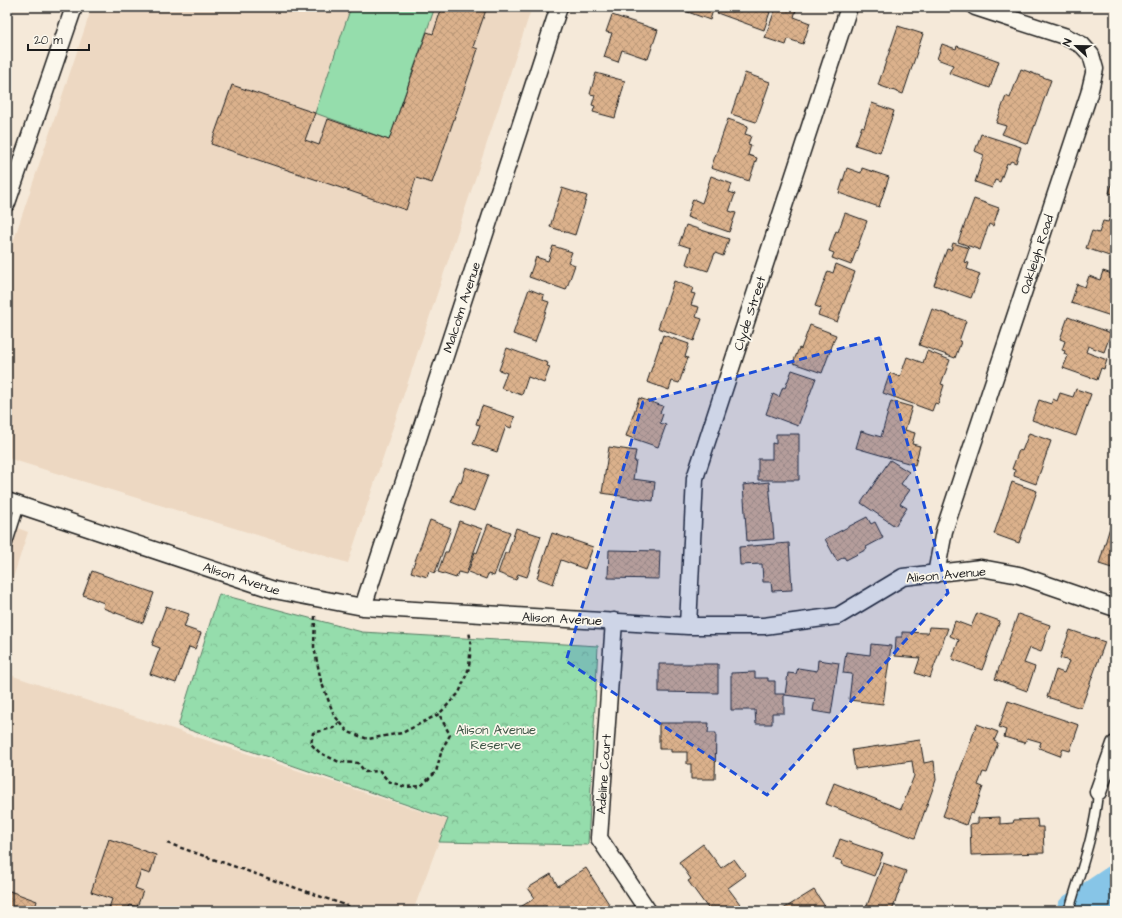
<svg xmlns="http://www.w3.org/2000/svg" width="1122" height="918" viewBox="0 0 1122 918" font-family="'Architects Daughter',sans-serif">
	<style>
		.built { fill: #edd8c2 }
		.forest { fill: url(#forest-crowns); stroke: #587c64 }
		.garden { fill: #95ddac; stroke: #587c64 }
		.lines { fill: none; stroke-linecap: round; stroke-linejoin: round }
		.river { stroke: #87c5e7; stroke-width: 37 }
		.building { fill: url(#building-cross-hatch); stroke: #1c1c1c }
		.service-casing { stroke: #1c1c1c; stroke-width: 11 }
		.minor-casing { stroke: #1c1c1c; stroke-width: 19 }
		.path { stroke: #1c1c1c; stroke-width: 2.5; stroke-dasharray: 4 3; stroke-linecap: butt }
		.service { stroke: #fbf7ec; stroke-width: 8 }
		.minor { stroke: #fbf7ec; stroke-width: 16 }
		.marked { fill: #1d4ed8; fill-opacity: 0.2; stroke: #1d4ed8; stroke-width: 3; stroke-dasharray: 8 5; stroke-linejoin: round }
		.labels { text-anchor: middle; stroke-width: 3.5; stroke-linejoin: round; paint-order: stroke }
		.street-label { font-size: 13px; fill: #1c1c1c; stroke: #fbf7ec }
		.park-label { font-size: 13px; fill: #405647; stroke: #fbf7ec }
	</style>
	<defs>
		<pattern id="forest-crowns" width="20" height="18" patternUnits="userSpaceOnUse"><rect width="20" height="18" fill="#95ddac"/><path d="M2 6a3 3 0 1 1 6 0M12 15a3 3 0 1 1 6 0" fill="none" stroke="#80bd93"/></pattern>
		<pattern id="building-cross-hatch" width="8" height="8" patternUnits="userSpaceOnUse"><rect width="8" height="8" fill="#dbb18c"/><path d="M0 0l8 8M0 8l8-8" fill="none" stroke="#bb9878"/></pattern>
	</defs>
	<rect width="100%" height="100%" fill="#f5e9d9"/>
	<filter id="ink" filterUnits="userSpaceOnUse"><feTurbulence type="fractalNoise" baseFrequency=".025" numOctaves="2"/><feDisplacementMap in="SourceGraphic" scale="8" xChannelSelector="R" yChannelSelector="G"/><feConvolveMatrix kernelMatrix="1 2 1 2 8 2 1 2 1" color-interpolation-filters="sRGB"/></filter>
	<g filter="url(#ink)">
		<path class="built" d="M92,7H532L348,563L7,458V260Z
			M7,524L28,532L7,596Z
			M7,674L447,820L413,911H7Z"/>
		<path class="forest" d="M219,594L362,632L598,646L588,845L439,842L448,819L178,726Z"/>
		<path class="garden" d="M351,7H435L389,140L315,113Z"/>
		<g class="lines">
			<path class="river" d="M1075,911L1115,884"/>
		</g>
		<path class="building" d="M442,7H487L473,47L478,49L432,183L416,178L406,210L211,144L232,85L315,113L305,140L319,145L328,119L389,140L427,32L433,34Z
			M687,7H714L710,20L685,11Z
			M719,7H761L760,9L770,12L764,30L717,13Z
			M776,7H797L794,17L810,23L803,44L788,39L786,45L765,38Z
			M612,15L658,30L648,59L622,50L618,62L604,57L612,33L606,32Z
			M898,26L923,34L903,94L878,85Z
			M942,44L956,49L957,46L999,61L990,88L949,73L953,65L937,59Z
			M1021,69L1051,80L1028,144L1002,134L1006,126L996,123L1006,96L1010,98Z
			M596,73L625,81L615,118L593,112L595,106L592,105L595,95L590,94Z
			M745,73L770,82L756,122L731,114Z
			M872,103L894,111L880,153L855,145L862,126L864,127Z
			M728,119L748,126L745,134L751,136L748,144L751,145L748,155L757,158L749,181L711,168Z
			M981,134L1021,147L1016,163L1011,161L1009,164L1007,163L1000,182L995,180L992,188L975,182L984,155L975,151Z
			M847,168L861,173L862,168L889,177L879,207L839,193Z
			M1115,175V195L1109,193Z
			M711,176L732,184L729,192L735,194L729,211L736,213L729,232L687,217L693,199L702,203Z
			M562,188L587,196L575,235L550,227Z
			M974,199L999,208L993,226L989,224L980,250L958,242Z
			M845,213L867,221L851,265L832,258L834,253L829,251L836,231L838,232Z
			M1115,213V258L1086,248L1092,231L1099,233L1103,221L1108,222L1111,215L1114,216Z
			M686,225L729,239L723,256L715,253L708,271L686,264L691,248L679,244Z
			M953,243L969,248L964,262L969,263L967,269L980,274L971,298L934,285L947,249L951,250Z
			M553,246L572,252L568,262L575,265L566,290L529,277L536,257L548,261Z
			M836,264L855,272L837,322L818,315L821,308L815,306L828,271L833,273Z
			M1103,271L1115,275V305L1111,316L1071,303L1077,284L1085,287L1089,276L1100,280Z
			M674,281L693,288L691,293L695,294L691,305L699,307L696,317L702,319L694,341L658,328Z
			M529,289L544,295L543,300L549,302L535,342L513,334Z
			M932,309L966,321L959,341L961,342L955,358L919,345Z
			M1068,317L1111,333L1104,352L1088,346L1086,352L1107,360L1104,369L1101,368L1097,380L1063,368L1068,356L1064,354L1065,351L1062,350L1065,341L1060,339Z
			M810,325L836,335L822,373L793,363L799,348L801,349Z
			M663,335L689,344L685,357L688,358L679,383L672,381L669,390L647,382Z
			M507,348L548,363L547,366L550,367L544,383L528,377L522,395L501,388L507,373L499,370Z
			M927,351L950,360L941,384L944,385L938,404L935,403L932,411L883,393L890,373L900,377L907,357L923,363Z
			M792,370L816,378L798,426L766,414L773,394L779,397L783,387L785,388Z
			M1076,389L1091,394L1076,436L1032,420L1039,400L1051,404L1053,399L1057,401L1060,393L1073,397Z
			M639,398L663,406L660,413L663,414L660,423L666,425L658,447L626,436Z
			M891,401L912,407L905,430L915,433L912,444L920,446L915,465L856,448L861,431L881,437Z
			M482,406L515,417L511,428L506,426L497,452L473,444L480,425L476,424Z
			M1029,433L1051,441L1036,484L1014,476L1015,470L1012,469L1019,450L1022,451Z
			M776,434H799V480H758V459H772V443L776,444Z
			M609,447L636,451L634,461H636L633,479L655,482L653,501L602,493Z
			M890,460L909,472L901,484L910,490L900,504L907,508L895,526L861,503Z
			M466,467L488,475L474,511L451,502L459,482L461,483Z
			M769,482L774,539L747,541L743,485Z
			M1012,482L1037,491L1019,543L994,534Z
			M867,517L871,524L875,522L883,538L866,547L867,549L846,560L844,557L837,561L825,539Z
			M1113,517L1115,518V569L1099,564Z
			M430,520L451,528L435,573L429,571L427,577L411,572Z
			M459,521L482,529L466,574L458,572L456,578L438,572L445,552H448Z
			M488,524L510,532L494,576L488,574L486,579L468,572L475,552L477,553Z
			M516,528L541,536L527,577L518,574L516,580L498,573L505,553H508Z
			M552,533L593,547L585,569L561,560L553,584L537,578Z
			M789,543L792,590L772,591L771,582H763L762,564L740,565L739,547Z
			M609,550L660,551L659,579L608,578Z
			M92,571L154,593L143,623L103,608L104,603L83,595Z
			M166,606L189,614L184,627L201,633L195,649L189,647L176,683L150,674L160,648L152,645Z
			M977,613L1000,621L982,670L952,659L959,640L950,636L955,621L971,627Z
			M1018,614L1050,625L1041,652L1030,648L1024,663L1035,667L1027,691L995,679Z
			M929,627L948,628L930,678L915,673L920,658L895,656L896,637H902V632L928,633Z
			M1070,630L1105,642L1081,708L1047,697L1056,670L1064,673L1069,661L1060,658Z
			M871,644L891,646L883,704L849,700L852,674L843,673L846,652L870,655Z
			M818,660L839,663L831,714L813,711L815,699L785,695L788,673L796,674L798,668L817,671Z
			M659,664H718V693L659,692Z
			M755,672V678H768V681H775V694H784V713H772V724H756L755,710H731V673Z
			M1008,701L1079,725L1070,751L1063,749L1060,756L1039,748L1041,742L1027,738L1025,743L1004,737L1006,730L999,727Z
			M659,723H709L708,733H716L715,779H691V764H687V752H671V749H659Z
			M977,724L998,732L994,741L998,743L987,773L983,772L978,785L983,787L973,814L970,813L966,825L943,816Z
			M920,740L924,763L934,761L936,780L915,838L826,804L834,783L901,809L914,776L912,761L855,769L852,750Z
			M1000,817V824L1013,823L1014,820L1037,819L1038,827H1043L1044,853L971,855L970,824L978,823V818Z
			M109,839L156,855L150,874L141,871L135,888L143,891L137,907L130,905L127,911H108L112,899L91,892Z
			M840,839L883,854L874,876L841,864L842,861L833,858Z
			M703,844L721,868L734,859L746,875L728,888L740,904L731,911H710L688,881L691,879L679,862Z
			M883,863L906,871L892,911H865Z
			M586,868L609,904L597,911H514L535,898L528,888L551,874L558,886Z
			M7,890L37,901L34,911H7Z
			M814,890L828,911H780Z"/>
		<g class="lines">
			<g class="service-casing">
				<path id="service" d="M7,546L20,505
					M1067,911L1071,904C1082,867 1095,831 1098,792"/>
			</g>
			<g class="minor-casing">
				<path id="minor" d="M7,203L74,7
					M7,501L274,590L363,607L688,626H764L838,616L903,577L981,568L1019,575L1115,608
					M936,574L944,531L1089,94L1095,69L1091,55L1082,45L1064,36L975,7
					M363,607L559,7
					M614,621L599,838L648,911
					M688,626L695,478L849,7
					M1098,792L1115,744"/>
			</g>
			<path class="path" d="M315,616L314,647L321,681L334,715L348,732L368,739L402,733L439,714L459,693L469,668L471,643L469,631
				M340,722L333,728L313,733L311,744L320,753L339,762L358,763L365,772L380,771L388,781L405,787L421,786L436,772L442,749L450,735L439,714
				M167,843L362,911"/>
			<use href="#service" class="service"/>
			<use href="#minor" class="minor"/>
		</g>
	</g>
	<path class="marked" d="M879,338L948,593L767,795L566,661L643,402Z"/>
	<g class="labels">
		<g class="street-label">
			<text transform="translate(1036 254) rotate(-72)" y="5">Oakleigh Road</text>
			<text transform="translate(461 307) rotate(-72)" y="5">Malcolm Avenue</text>
			<text transform="translate(749 313) rotate(-72)" y="5">Clyde Street</text>
			<text transform="translate(946 574) rotate(-5)" y="5">Alison Avenue</text>
			<text transform="translate(242 578) rotate(18)" y="5">Alison Avenue</text>
			<text transform="translate(562 618) rotate(3)" y="5">Alison Avenue</text>
			<text transform="translate(603 774) rotate(-86)" y="5">Adeline Court</text>
		</g>
		<g class="park-label">
			<text x="496" y="734">Alison Avenue<tspan x="496" dy="15">Reserve</tspan></text>
		</g>
	</g>
	<rect width="1122" height="918" fill="none" stroke="#fbf7ec" stroke-width="24"/>
	<rect x="12" y="12" width="1098" height="894" fill="none" stroke="#1c1c1c" stroke-width="1.5" filter="url(#ink)"/>
	<g transform="translate(1076 46) rotate(292)" stroke="#fbf7ec" stroke-width="3" paint-order="stroke">
	<path d="M0-3L7 15L0 10L-7 15Z" fill="#1c1c1c"/>
	<text y="-6" font-size="11" font-weight="bold" text-anchor="middle" fill="#1c1c1c">N</text>
	</g>
	<path d="M28 44v6h61v-6" fill="none" stroke="#1c1c1c" stroke-width="2"/>
	<text x="34" y="44" font-size="12" fill="#1c1c1c" stroke="#fbf7ec" stroke-width="3" paint-order="stroke">20 m</text>
</svg>
